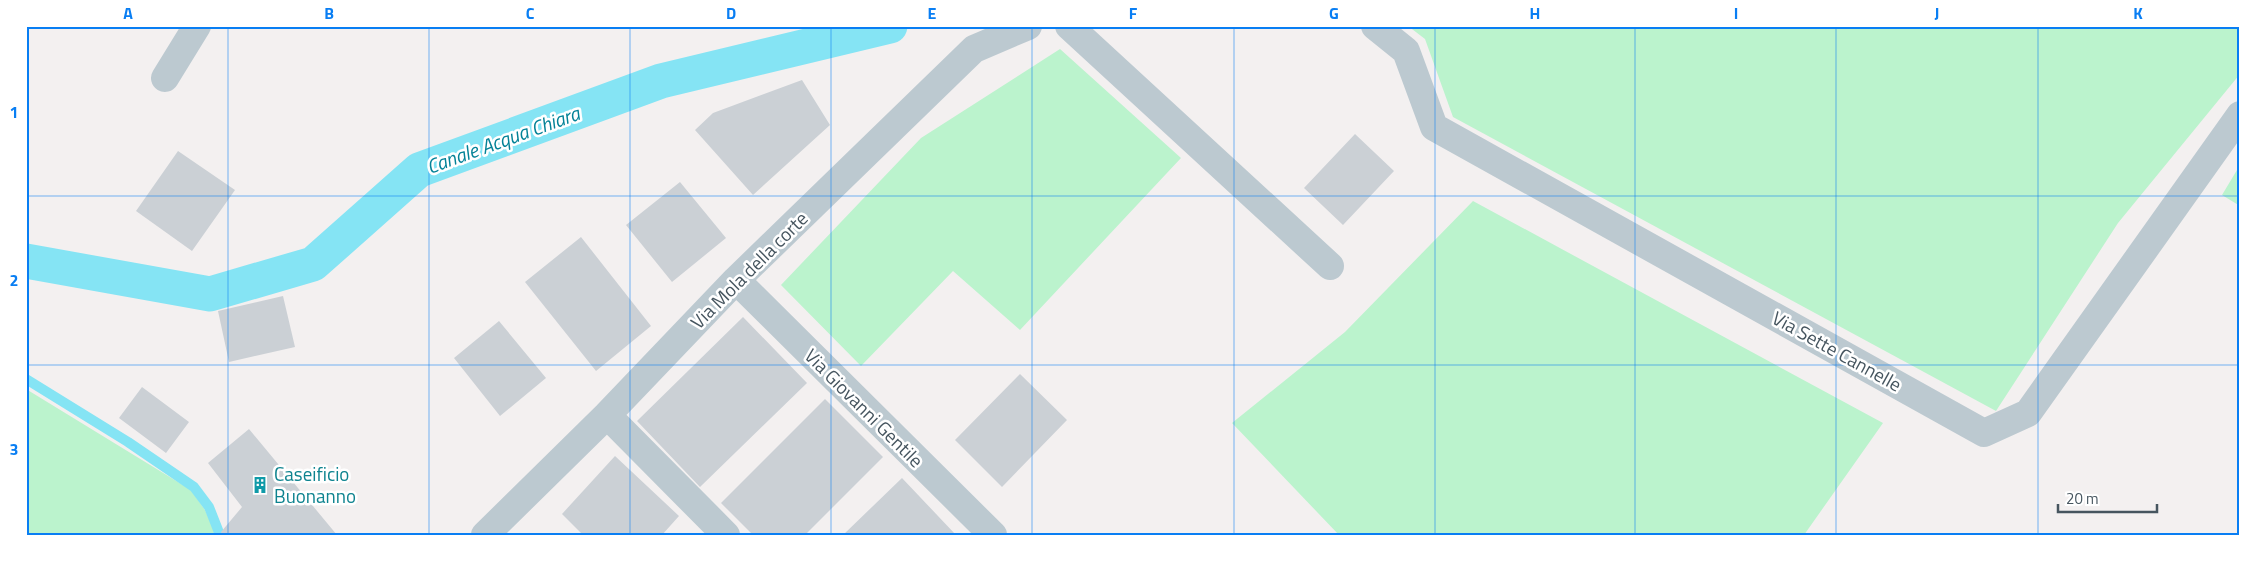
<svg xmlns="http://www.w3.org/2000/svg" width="2266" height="561" viewBox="0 0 2266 561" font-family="'Titillium Web',sans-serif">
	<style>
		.green { fill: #bbf3cd }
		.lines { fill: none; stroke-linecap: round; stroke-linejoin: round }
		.stream { stroke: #85e4f4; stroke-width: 10 }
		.canal { stroke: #85e4f4; stroke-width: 35 }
		.building { fill: #cbd0d5 }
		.minor { stroke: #bcc9d0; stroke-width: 28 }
		.grid { fill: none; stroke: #097ef3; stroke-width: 1; stroke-opacity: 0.55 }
		.labels { text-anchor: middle; stroke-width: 5; stroke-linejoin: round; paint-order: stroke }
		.street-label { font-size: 19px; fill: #46555f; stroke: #fff }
		.culture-label { font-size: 19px; fill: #0d838f; stroke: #fff; text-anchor: start }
		.water-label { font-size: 20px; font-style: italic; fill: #038297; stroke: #fff }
		.neatline { fill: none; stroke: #097ef3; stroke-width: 2 }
		.grid-label { font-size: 16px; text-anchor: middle; font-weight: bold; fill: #097ef3 }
	</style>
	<rect width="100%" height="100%" fill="#f3f0f0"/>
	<path class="green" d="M1408,26H2240V74L2118,223L1996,411L1453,117L1425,39Z
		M1060,49L1181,158L1020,330L953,271L861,366L781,285L921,138Z
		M2240,165V206L2222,195Z
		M1473,201L1883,423L1804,535H1339L1232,423L1345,332Z
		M26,389L191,490L205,510L216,535H26Z"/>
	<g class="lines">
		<path class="stream" d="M26,379L128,442L194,487L209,507L220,535"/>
		<path class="canal" d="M26,261L210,294L313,264L419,170L661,81L890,26"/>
	</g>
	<path class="building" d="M802,80L830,125L753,195L695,130L713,113Z
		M1355,134L1394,171L1343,225L1304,188Z
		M178,151L235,190L192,251L136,211Z
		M680,182L726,238L672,282L626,225Z
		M581,237L651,326L596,371L525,282Z
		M283,296L295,347L229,362L218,311Z
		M743,317L807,383L700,487L637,421Z
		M499,321L546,378L500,416L454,358Z
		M1020,374L1067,420L1002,487L955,440Z
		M142,387L189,422L166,453L119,418Z
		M825,399L883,457L805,535H753L721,503Z
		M249,429L337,535H222L221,532L242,507L208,463Z
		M615,456L679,516L662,535H583L562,514Z
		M902,478L956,535H843Z"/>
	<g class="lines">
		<path class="minor" d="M1069,26L1330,266
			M1375,26L1406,51L1434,127L1984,433L2028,413L2240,115
			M165,78L197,26
			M736,280L993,535
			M607,415L726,535
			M485,535L607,415L736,280L974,49L1028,26"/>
	</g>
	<path class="grid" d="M228,26V535M429,26V535M630,26V535M831,26V535M1032,26V535M1234,26V535M1435,26V535M1635,26V535M1836,26V535M2038,26V535M26,196H2240M26,365H2240"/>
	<defs>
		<g id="building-bare" transform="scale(1.35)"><path d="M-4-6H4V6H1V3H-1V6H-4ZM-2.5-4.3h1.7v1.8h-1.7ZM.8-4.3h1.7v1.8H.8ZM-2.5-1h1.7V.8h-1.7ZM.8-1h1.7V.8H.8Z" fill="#0f9aa8" stroke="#fff" stroke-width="2.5" paint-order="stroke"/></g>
	</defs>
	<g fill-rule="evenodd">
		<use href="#building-bare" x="260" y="485"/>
	</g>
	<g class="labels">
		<g class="street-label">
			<text transform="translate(749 270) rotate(-45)" y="7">Via Mola della corte</text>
			<text transform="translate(1837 351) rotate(29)" y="7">Via Sette Cannelle</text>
			<text transform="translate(864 408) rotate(45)" y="7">Via Giovanni Gentile</text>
		</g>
		<g class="culture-label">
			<text x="274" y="481">Caseificio<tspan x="274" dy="22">Buonanno</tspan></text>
		</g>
		<g class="water-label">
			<text transform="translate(503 140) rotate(-20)" y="7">Canale Acqua Chiara</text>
		</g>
	</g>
	<rect width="2266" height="561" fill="none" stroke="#ffffff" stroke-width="55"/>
	<path d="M2058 504v8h99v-8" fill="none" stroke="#46555f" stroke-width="2.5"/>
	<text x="2066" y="504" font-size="15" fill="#46555f" stroke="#ffffff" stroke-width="4" paint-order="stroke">20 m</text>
	<rect x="28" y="28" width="2210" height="506" class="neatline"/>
	<g class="grid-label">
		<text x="128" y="19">A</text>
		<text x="329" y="19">B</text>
		<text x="530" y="19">C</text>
		<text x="731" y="19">D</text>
		<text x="932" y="19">E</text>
		<text x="1133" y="19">F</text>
		<text x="1334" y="19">G</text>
		<text x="1535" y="19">H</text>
		<text x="1736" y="19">I</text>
		<text x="1937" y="19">J</text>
		<text x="2138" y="19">K</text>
		<text x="14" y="118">1</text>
		<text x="14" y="286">2</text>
		<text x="14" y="455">3</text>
	</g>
</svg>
